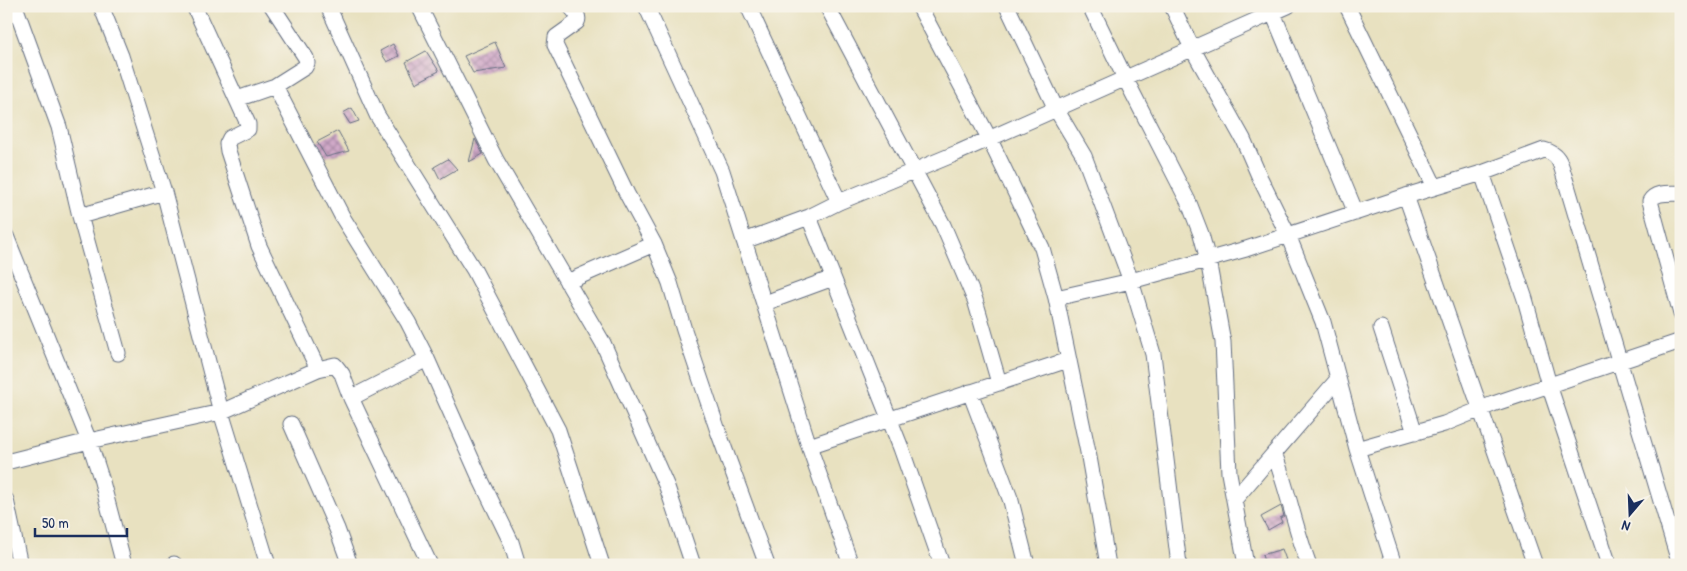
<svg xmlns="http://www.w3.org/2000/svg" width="1687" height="571" viewBox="0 0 1687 571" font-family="'Patrick Hand',sans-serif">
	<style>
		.building { fill: url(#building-cross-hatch) }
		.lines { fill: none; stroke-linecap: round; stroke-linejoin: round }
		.minor-casing { stroke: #636d80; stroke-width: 17 }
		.minor { stroke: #fff; stroke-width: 15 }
	</style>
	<defs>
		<pattern id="building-cross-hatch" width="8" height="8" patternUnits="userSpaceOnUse" patternTransform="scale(1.25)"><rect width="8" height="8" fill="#d0a9c8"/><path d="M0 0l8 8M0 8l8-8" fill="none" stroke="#a88aa6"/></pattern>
	</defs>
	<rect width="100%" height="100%" fill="#f7f3e8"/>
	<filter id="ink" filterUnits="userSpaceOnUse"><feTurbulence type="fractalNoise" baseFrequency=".02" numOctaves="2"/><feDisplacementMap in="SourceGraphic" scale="10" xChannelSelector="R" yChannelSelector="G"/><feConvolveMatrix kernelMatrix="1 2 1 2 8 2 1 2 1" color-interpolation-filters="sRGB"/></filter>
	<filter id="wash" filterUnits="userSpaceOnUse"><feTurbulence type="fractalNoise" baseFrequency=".0096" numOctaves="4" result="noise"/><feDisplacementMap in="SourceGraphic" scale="20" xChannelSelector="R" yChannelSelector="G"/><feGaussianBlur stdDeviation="1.12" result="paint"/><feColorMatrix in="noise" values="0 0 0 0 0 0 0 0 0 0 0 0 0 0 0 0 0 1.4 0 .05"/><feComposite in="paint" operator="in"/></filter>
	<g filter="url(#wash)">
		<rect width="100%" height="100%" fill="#e8e1c0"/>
		<g id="blocks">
			<path class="building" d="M495,42L506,68L473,73L464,56Z
				M393,44L399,56L387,62L380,51Z
				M426,51L439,71L416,83L406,62Z
				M352,108L359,121L350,124L343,113Z
				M338,131L349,151L326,157L317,142Z
				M475,139L483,154L469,162Z
				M448,159L457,169L440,179L434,167Z
				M1281,506L1284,516L1280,518L1282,522L1268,530L1261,517Z
				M1282,549L1286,560L1265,565L1262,555Z"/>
		</g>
	</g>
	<g filter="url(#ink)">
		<use href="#blocks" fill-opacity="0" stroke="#636d80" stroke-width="1"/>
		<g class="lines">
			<g class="minor-casing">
				<path id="minor" d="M15,6L59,127L80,216L118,353
					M101,6L121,56L164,192L221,412L268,565
					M194,6L248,124V129L230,138L227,144L228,151L259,246L318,369
					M272,6L306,58L307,63L305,67L275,86
					M328,6L377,115L474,270L558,430L602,565
					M419,6L496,160L603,343L667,487L693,565
					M570,6C574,11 580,16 577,22L556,37L555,45L627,194L654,244L670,283L684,330L718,431L767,565
					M646,6L722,171L809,446L851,565
					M748,6L839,202
					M827,6L943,225L975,300L999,383
					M919,6L989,138L1042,248L1056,298L1089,457L1108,565
					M1007,6L1056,109L1084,156L1131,281L1153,354L1179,565
					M1090,6L1125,78L1189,203L1201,234L1208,260L1223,342L1229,473L1246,565
					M1172,6L1192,48L1243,139L1260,178L1288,235L1323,322L1357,449L1394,565
					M1270,6L1356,213
					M1347,6L1435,187
					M237,99L275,86L343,218L408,322L427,359L479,476L511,542L518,565
					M1482,173L1525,299L1549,385L1609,565
					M1681,193C1670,194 1656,191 1650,201L1681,314
					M1406,196L1535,565
					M80,216L164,192
					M809,217L901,448L942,565
					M6,236L89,441L101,478L124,565
					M744,241L809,217L839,202L957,153L1288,6
					M567,282L654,244
					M1056,298L1131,281L1246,249L1406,196L1482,173L1544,150C1561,154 1561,167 1566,182L1680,565
					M765,303L833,278
					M1381,328L1415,433
					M970,392L1011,501L1027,565
					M351,398L427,359
					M291,424L337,529L350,565
					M809,446L1068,360
					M1357,449L1444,424L1493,404L1681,341
					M1274,453C1288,490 1295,528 1309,565
					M6,462L89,441L221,412L318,369L335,365L342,374L351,398L430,565
					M6,500L20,565
					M1234,500L1338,379
					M174,564L175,565"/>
			</g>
			<use href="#minor" class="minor"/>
		</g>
	</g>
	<rect width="1687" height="571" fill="none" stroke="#f7f3e8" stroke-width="25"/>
	<g transform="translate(1630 514) rotate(199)" stroke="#f7f3e8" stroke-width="4" paint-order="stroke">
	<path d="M0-4L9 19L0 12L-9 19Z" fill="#1b2f5e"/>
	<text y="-8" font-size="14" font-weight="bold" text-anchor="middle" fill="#1b2f5e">N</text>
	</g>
	<path d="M35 528v8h92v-8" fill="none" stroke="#1b2f5e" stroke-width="2.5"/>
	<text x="42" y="528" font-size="15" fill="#1b2f5e" stroke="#f7f3e8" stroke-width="4" paint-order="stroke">50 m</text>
</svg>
